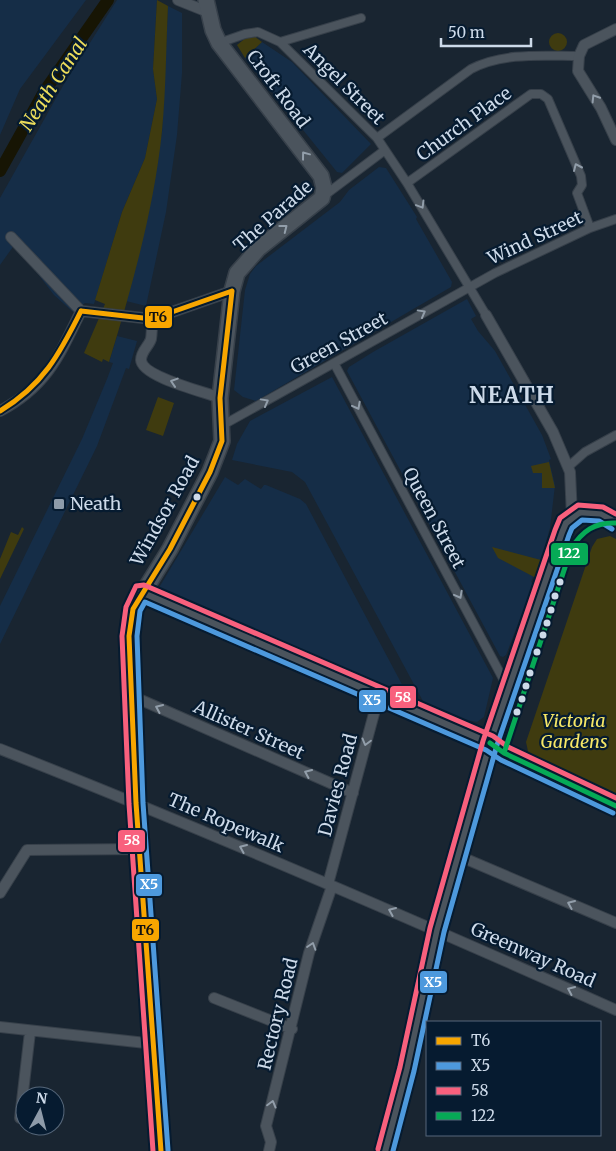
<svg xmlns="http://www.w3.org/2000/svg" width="616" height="1151" viewBox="0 0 616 1151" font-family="Merriweather,serif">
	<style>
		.built { fill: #152d47 }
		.green { fill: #3f3b0f }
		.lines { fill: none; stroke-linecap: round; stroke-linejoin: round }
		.canal { stroke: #171504; stroke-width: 12 }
		.pedestrian-casing { stroke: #37404a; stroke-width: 10 }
		.minor-casing { stroke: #37404a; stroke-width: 12 }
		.tertiary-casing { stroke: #37404a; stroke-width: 15 }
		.secondary-casing { stroke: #37404a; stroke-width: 18 }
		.pedestrian { stroke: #4b545d; stroke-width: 8 }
		.minor { stroke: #4b545d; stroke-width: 10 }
		.tertiary { stroke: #4b545d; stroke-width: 12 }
		.secondary { stroke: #4b545d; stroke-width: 15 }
		.bus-1-casing { stroke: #061b30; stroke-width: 9 }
		.bus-2-casing { stroke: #061b30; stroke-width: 9 }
		.bus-3-casing { stroke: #061b30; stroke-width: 9 }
		.bus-4-casing { stroke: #061b30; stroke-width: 9 }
		.bus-1 { stroke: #f7a600; stroke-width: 5 }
		.bus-2 { stroke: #4d99dd; stroke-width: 5 }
		.bus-3 { stroke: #f8607d; stroke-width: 5 }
		.bus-4 { stroke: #06aa56; stroke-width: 5 }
		.oneway { stroke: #929eaa }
		.bus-dot { fill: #cddae9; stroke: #061b30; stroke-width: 2 }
		.poi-dot { fill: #8e9ba9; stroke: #061b30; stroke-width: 2 }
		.labels { text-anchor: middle; stroke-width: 4.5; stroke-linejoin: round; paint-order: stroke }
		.street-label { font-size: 18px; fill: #cddae9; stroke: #061b30 }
		.poi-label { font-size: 18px; fill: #cddae9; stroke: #061b30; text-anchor: start }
		.park-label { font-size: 18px; font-style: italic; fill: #f6e766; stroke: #061b30 }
		.water-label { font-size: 19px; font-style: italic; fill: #ecdd5b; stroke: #061b30 }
		.district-label { font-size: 22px; font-weight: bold; letter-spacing: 1px; fill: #cddae9; stroke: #061b30 }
		.line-badge { stroke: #061b30; stroke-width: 2 }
		.badge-label { font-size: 14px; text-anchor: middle; font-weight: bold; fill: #fff }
		.pale-badge-label { font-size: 14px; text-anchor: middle; font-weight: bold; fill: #111 }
	</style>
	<rect width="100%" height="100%" fill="#192531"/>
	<path class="built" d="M0,0H86L20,89L0,135Z
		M117,0H157L153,69L157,99L145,158L122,212L94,304L85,303L73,312L54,295L15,244L0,265V198L64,84Z
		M168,6L182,13V73L177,135L166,212L146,306L126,301L149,207L162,132Z
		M262,42L292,62L371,144L342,173L337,172L245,58Z
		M379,167L386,168L417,217L416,219L452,282L451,287L256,401L243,397L234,390L245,290L250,274L256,266L340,202L349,190Z
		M467,299L476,316L471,319L478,331L495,351L542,435L551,459L549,460L555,485L550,528L536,578L533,577L531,582L536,585L530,598H528L506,655L503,657L500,656L347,371L349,367L373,352Z
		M117,336L137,341L129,369L126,368L97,446L0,644V606L82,439L107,379L113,363L109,362Z
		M332,377L493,678L484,717L477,722L453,717L424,703L305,482L292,472L232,460L237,444L250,421Z
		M225,477L238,485L245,479L261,489L264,485H266L300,499L306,504L406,692V697L160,590V586Z"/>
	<path class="green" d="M157,0L168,6C166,47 166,90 162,131C154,209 132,287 109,362L103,359L102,362L84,353L105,304L95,300L122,212L145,158L157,99L153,69Z
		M549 42a9 9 0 1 1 18 0a9 9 0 1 1-18 0Z
		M254,36L262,42L245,58L237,45L247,37Z
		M158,397L174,403L163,436L146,430Z
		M549,462L555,488H542V473H533L531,466Z
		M22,527L24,529L0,579V559L11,532L18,535Z
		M610,536L616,539V798L535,760L529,756L526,742L592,547L597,539Z
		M492,547L541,560L536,578L498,558Z"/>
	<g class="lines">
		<path class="canal" d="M0,171L44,92L108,0"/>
		<g class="pedestrian-casing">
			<path id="pedestrian" d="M280,42L377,138L407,183L486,315
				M219,43L245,34L258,32L280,42L361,18
				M377,138L471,69C503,52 544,56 579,56
				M407,183L531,94H541L548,99L581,176L582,185L577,193L590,228
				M325,195L385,150
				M334,363L508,688
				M223,425L495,273L590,228L616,219
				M568,467L585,452L616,435"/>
		</g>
		<g class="minor-casing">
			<path id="minor" d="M178,0L208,12
				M616,29L584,45L579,56L578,71L601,108L616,140
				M11,237L81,311
				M81,311L152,319L232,291
				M486,315L553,432L570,472L572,516
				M152,319C152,325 152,333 151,339C149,346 141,351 141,360C142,377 205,392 220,398
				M0,411C47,386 59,356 81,311
				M141,592L490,743L504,753L616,806
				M132,696L353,793
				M490,743L566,523C582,506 598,512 616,523
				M0,749C208,831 412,919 616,1010
				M459,856L616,923
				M328,884L379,695
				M0,893L27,850L140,849
				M214,998L292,1029
				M0,1027L155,1044
				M20,1118L30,1032
				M269,1151L271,1142L266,1126L309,953L332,886"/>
		</g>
		<g class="tertiary-casing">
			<path id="tertiary" d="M385,1151L407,1069L437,930L490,743"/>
		</g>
		<g class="secondary-casing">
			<path id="secondary" d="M161,1151L136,803L129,636L133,609L170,549L210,472L222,441L220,398L232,291L237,273L258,249L322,198L324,188L321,176L219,43L213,30L206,0"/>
		</g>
		<use href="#pedestrian" class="pedestrian"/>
		<use href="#minor" class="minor"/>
		<use href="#tertiary" class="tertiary"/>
		<use href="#secondary" class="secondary"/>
		<g class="bus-1-casing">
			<path id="bus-1" d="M81,311L152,319L232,291
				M0,411C43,385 59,355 81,311
				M161,1151L136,803L129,636L133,609L170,549L210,472L222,441L220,398L232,291"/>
		</g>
		<g class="bus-2-casing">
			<path id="bus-2" d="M168,1150L143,803L137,636L140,611L145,602L486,750L501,760L613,813
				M393,1151L414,1071L444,932L497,745L569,535L572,528L582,520L599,521L612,529"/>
		</g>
		<g class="bus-3-casing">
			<path id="bus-3" d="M378,1149L400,1067L430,928L483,741L555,530L560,518L578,505L603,507L616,514
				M153,1151L129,804L122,636L126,607L136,586L144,585L493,736L508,747L616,798"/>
		</g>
		<g class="bus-4-casing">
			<path id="bus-4" d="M490,743L504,753L616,806
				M504,753L571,549C582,531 595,522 616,523"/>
		</g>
		<use href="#bus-1" class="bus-1"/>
		<use href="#bus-2" class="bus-2"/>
		<use href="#bus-3" class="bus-3"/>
		<use href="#bus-4" class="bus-4"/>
	</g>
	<defs><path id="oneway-chevron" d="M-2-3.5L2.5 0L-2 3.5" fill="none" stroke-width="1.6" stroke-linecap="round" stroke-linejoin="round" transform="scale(1.25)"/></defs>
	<g class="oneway">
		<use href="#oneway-chevron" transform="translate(595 98) rotate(-122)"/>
		<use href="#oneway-chevron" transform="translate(305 155) rotate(-127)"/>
		<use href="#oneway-chevron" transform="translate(577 167) rotate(-114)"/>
		<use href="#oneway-chevron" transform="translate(421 205) rotate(59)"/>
		<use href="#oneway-chevron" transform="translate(284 228) rotate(-38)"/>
		<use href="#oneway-chevron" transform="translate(422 313) rotate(-29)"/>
		<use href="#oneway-chevron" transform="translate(174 382) rotate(-162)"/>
		<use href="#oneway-chevron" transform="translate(265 402) rotate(-29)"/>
		<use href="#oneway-chevron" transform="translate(357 406) rotate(62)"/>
		<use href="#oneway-chevron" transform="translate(459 595) rotate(62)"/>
		<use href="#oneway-chevron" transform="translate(159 708) rotate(-156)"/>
		<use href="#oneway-chevron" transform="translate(366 742) rotate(105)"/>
		<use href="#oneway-chevron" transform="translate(308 773) rotate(-156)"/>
		<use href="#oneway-chevron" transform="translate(243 848) rotate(-157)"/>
		<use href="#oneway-chevron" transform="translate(571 904) rotate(-157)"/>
		<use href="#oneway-chevron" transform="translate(392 911) rotate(-157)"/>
		<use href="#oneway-chevron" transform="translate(312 946) rotate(-72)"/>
		<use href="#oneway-chevron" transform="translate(571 990) rotate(-156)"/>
		<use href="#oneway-chevron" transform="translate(272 1104) rotate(-75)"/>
	</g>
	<g class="bus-dot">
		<circle cx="197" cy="497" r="4.5"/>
		<circle cx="560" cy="582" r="4.5"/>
		<circle cx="555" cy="596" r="4.5"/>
		<circle cx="551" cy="610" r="4.5"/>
		<circle cx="547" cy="623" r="4.5"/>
		<circle cx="543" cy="635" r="4.5"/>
		<circle cx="537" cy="652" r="4.5"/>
		<circle cx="530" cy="673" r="4.5"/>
		<circle cx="526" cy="686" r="4.5"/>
		<circle cx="522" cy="699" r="4.5"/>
		<circle cx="517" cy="712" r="4.5"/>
	</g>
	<rect class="poi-dot" x="53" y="498" width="12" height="12" rx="2.5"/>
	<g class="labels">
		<g class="street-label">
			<text transform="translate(344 84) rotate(45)" y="6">Angel Street</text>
			<text transform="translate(278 89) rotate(53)" y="6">Croft Road</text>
			<text transform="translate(464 124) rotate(-36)" y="6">Church Place</text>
			<text transform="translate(273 216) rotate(-41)" y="6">The Parade</text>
			<text transform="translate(535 238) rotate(-25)" y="6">Wind Street</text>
			<text transform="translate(339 343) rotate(-29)" y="6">Green Street</text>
			<text transform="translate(165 511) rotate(-61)" y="6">Windsor Road</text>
			<text transform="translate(434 518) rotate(62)" y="6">Queen Street</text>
			<text transform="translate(249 730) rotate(24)" y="6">Allister Street</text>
			<text transform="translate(338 785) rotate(-75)" y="6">Davies Road</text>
			<text transform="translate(226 823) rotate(23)" y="6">The Ropewalk</text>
			<text transform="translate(533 955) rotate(24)" y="6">Greenway Road</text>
			<text transform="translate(278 1014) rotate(-76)" y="6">Rectory Road</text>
		</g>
		<g class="poi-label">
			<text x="70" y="510">Neath</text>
		</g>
		<g class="park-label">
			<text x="574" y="727">Victoria<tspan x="574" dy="21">Gardens</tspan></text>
		</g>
		<g class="water-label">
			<text transform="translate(53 84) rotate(-57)" y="7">Neath Canal</text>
		</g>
		<g class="district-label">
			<text x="512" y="403">NEATH</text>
		</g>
	</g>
	<g class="line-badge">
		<rect x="144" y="305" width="29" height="24" rx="5" fill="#f7a600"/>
		<rect x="550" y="542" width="39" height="24" rx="5" fill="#06aa56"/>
		<rect x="389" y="685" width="28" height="24" rx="5" fill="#f8607d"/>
		<rect x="358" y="689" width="29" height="24" rx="5" fill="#4d99dd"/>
		<rect x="117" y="829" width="29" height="24" rx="5" fill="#f8607d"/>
		<rect x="135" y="873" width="28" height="24" rx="5" fill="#4d99dd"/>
		<rect x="131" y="918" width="29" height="24" rx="5" fill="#f7a600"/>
		<rect x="419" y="970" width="29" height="24" rx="5" fill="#4d99dd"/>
	</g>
	<g class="badge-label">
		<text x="569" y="558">122</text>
		<text x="403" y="702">58</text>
		<text x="372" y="705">X5</text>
		<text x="132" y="845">58</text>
		<text x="149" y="889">X5</text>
		<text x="433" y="987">X5</text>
	</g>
	<g class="pale-badge-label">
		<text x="158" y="322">T6</text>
		<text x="145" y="935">T6</text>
	</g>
	<rect x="426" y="1021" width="175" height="115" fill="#061b30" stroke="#56677a"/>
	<rect x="436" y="1037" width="25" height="8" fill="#f7a600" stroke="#56677a"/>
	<text x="471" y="1046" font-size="15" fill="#cddae9">T6</text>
	<rect x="436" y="1062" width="25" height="8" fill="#4d99dd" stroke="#56677a"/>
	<text x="471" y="1071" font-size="15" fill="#cddae9">X5</text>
	<rect x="436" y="1087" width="25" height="8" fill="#f8607d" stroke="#56677a"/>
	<text x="471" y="1096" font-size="15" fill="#cddae9">58</text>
	<rect x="436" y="1112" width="25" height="8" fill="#06aa56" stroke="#56677a"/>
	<text x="471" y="1121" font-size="15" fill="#cddae9">122</text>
	<g transform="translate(40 1111) rotate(7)"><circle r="24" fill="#061b30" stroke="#56677a"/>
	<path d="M0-4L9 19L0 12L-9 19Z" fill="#8e9ba9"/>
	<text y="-8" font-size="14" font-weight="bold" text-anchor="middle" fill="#cddae9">N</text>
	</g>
	<path d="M441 38v8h90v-8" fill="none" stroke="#cddae9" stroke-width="2.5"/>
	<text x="448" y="38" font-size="15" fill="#cddae9" stroke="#061b30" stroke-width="4" paint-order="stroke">50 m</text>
</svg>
